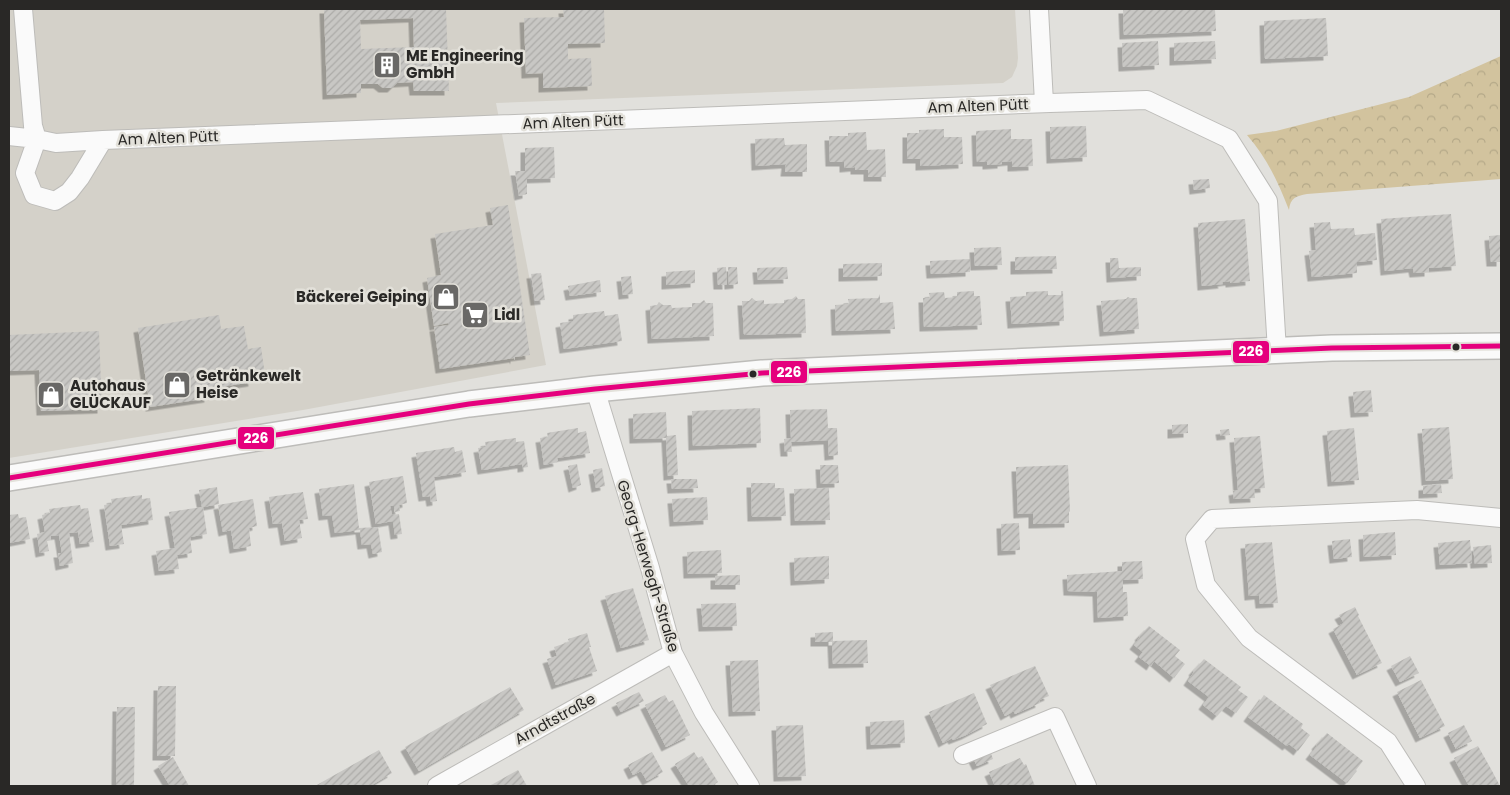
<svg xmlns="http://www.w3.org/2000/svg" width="1510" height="795" viewBox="0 0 1510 795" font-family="Poppins,sans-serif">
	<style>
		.built { fill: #d4d1c9 }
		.forest { fill: url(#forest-crowns) }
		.building { fill: url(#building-hatch); fill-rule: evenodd; filter: url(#shadow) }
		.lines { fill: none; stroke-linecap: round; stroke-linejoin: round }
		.minor-casing { stroke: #bdbcb9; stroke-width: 20 }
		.secondary-casing { stroke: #bdbcb9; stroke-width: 28 }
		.minor { stroke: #fafafa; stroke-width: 18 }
		.secondary { stroke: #fafafa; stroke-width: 25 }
		.bus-1-casing { stroke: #e3e1da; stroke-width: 9 }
		.bus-1 { stroke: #e5007d; stroke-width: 5 }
		.bus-dot { fill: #292826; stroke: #e3e1da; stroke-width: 2 }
		.labels { text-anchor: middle; stroke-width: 5; stroke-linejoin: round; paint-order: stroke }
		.poi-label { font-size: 15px; font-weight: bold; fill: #292826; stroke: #e3e1da; text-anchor: start }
		.street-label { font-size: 15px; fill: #292826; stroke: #e3e1da }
		.line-badge { stroke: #e3e1da; stroke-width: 2 }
		.badge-label { font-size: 14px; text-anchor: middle; font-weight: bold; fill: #fff }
	</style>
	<defs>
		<pattern id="forest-crowns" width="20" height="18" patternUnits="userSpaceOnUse" patternTransform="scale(1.25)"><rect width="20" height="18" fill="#d2c39e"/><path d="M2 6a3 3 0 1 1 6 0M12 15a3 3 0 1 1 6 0" fill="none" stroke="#b4a888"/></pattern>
		<pattern id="building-hatch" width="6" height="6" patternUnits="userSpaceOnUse" patternTransform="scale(1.25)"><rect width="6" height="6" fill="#c8c7c4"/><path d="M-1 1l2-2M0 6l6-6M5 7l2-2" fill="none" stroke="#acaba8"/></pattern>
		<filter id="shadow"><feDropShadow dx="-4.5" dy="4.5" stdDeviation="0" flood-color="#0004"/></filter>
	</defs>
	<rect width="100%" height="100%" fill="#e1e0dc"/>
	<path class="built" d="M9,9H1015L1018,58L1017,66L1012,77L1003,83L496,103L546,365L303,410L9,458Z"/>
	<path class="forest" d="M1501,56V179L1307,194C1296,196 1290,198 1289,210C1278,182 1267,158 1247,135L1276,131L1409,97Z"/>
	<path class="building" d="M324,9H446L449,91H414L413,82L397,83L392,88H383L378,84H361V93L327,95ZM413,18L414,47L361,49L360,20Z
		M563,9H604L605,43L568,44V59L591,58L592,86L543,88V73L526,74L524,18L564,17Z
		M1123,9H1215L1216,31L1124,35Z
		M1326,18L1328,56L1265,59L1264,21Z
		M1158,41L1159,65L1123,67L1122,43Z
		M1215,41L1216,59L1174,61V43Z
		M1086,126L1087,157L1051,159L1050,127Z
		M944,129V137H962L963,164L920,166V159H907V133H919V130Z
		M1011,129V139H1032L1033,166L1012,167V161L1002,162V164L987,165V162H977L976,131Z
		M866,132L867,150L885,149L886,177H868V170H855V167L844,168V162H830L829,136H848V133Z
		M784,138L785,145L807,144V172H785L786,164L756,166L755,139Z
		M554,147L555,178L527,179V194L519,196L515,171H525V148Z
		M1209,179L1210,188L1194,190L1193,180Z
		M508,205L530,355L515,357V360L514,358L440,369L434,327L449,325L448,323L434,326L427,278L441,275L435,234L493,225L490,208Z
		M1451,214L1456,266L1429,268V272L1414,273L1413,268L1385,271L1381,219Z
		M1245,219L1250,281L1230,283V281L1222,282L1223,284L1202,286L1198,223Z
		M1330,222L1331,229L1354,228L1355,235L1375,233L1377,260L1357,262V273L1312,277L1309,251L1316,250L1314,223Z
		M1501,235V262H1491L1489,236Z
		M1001,247L1002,265L975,266L974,248Z
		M1056,256L1057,269L1015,270V257Z
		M1110,258H1118L1119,268L1141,267V276L1111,278Z
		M970,259V272L931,274L930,261Z
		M882,263V276L843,277V264Z
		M726,267L727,285H718L717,268Z
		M728,267H737L738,284L729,285Z
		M787,267L788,279L758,280L757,268Z
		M695,270V283L666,285V272Z
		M541,273L545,300L535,301L531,274Z
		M631,276L633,294L623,295L621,277Z
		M600,280L601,292L570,296L568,286Z
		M974,291V296H980L982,325L924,327L923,298H930L929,293L944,292L945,298L957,297V292Z
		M1048,291V295H1061V291H1063L1064,321L1012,324L1010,297L1026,296V292Z
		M880,294V303L893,302L895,329L836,331L835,305L849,304L848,299L878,298Z
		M796,296L798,299H805L806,333L744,335L742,301H749L752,298L756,301L764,300V304L784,303V300L792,299Z
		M1128,297L1130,298H1137L1139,329L1104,332L1101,301L1126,299Z
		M704,300L706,303H713L714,336L652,339L650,306L657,305L659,302L663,305H671L672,308L692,307V303H700Z
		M604,311L605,316L618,314L622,341L564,349L560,323L573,321V315Z
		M219,315L221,329L244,326L248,349L261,347L265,375L252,377L253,382L207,389L209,398L150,407L138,328Z
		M99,331L102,409L41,411L39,370L9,371V335Z
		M1371,390L1373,412L1355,413L1353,392Z
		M760,408L761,443L693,446L692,411Z
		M827,409L828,428H837L838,455L829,456L828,440L791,442L792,452H785L784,439L791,438L790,410Z
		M666,412L667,436L676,435L678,475L668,476L666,438L634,439L633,414Z
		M1188,424V433L1172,434V425Z
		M1449,427L1453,479L1426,481L1422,429Z
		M578,428V433L586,431L590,453L557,458L558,462L544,465L540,438L548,437L547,433Z
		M1354,428L1359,480L1332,482L1327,431Z
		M1229,429L1230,435L1221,436L1220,430Z
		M1260,436L1265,488L1254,489L1255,498L1234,499L1233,491L1238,490L1234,438Z
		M516,438V442L524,441L528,467L522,468V464L482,470L478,448L486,447L485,442Z
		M454,447L455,452L462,450L466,472L434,477L437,501L431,502L430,496L423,497L416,453Z
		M577,464L581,485L573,488L568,466Z
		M820,465H838L839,483L821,484Z
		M1068,465L1070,511L1069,512V523L1033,524V513L1018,514L1016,467Z
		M602,468L605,486L596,488L593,470Z
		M403,476L407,503L399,505L400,511L395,512L394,506H390L392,515L399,514L402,534L395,535L393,521L376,524L369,482Z
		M671,479H697L698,488L672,489Z
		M751,483H775V488H784L786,516L752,517Z
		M354,484L359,528L378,527L382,552L373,554L371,544L362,545L360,530L335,533L332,515L323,516L319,489Z
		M1441,484L1442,493L1423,494V486Z
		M217,487L219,504L203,507L207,534L190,537L192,553L177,555L179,569L159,571L156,551L175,548L169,512L202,507L199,490Z
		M829,488L830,520L795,521L794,489Z
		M303,492L308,519L299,520L302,538L285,541L282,523L273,524L269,497Z
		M142,495V499L150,498L153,520L121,525L124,544L110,546L104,505L112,504L111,499Z
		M707,497L708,520L674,522L672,499Z
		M253,499L257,526L249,528L251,546L234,549L231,530L223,532L218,505Z
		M80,505L81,509L88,508L94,542L80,544L78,532L69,533L73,563L60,566L58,553H62L59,535L51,536V540L47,541L49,551L40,553L37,534L45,532L42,515L50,513L49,509Z
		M18,514L19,518L26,517L30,539L9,543V515Z
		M1019,523L1020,550L1002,551L1001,524Z
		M1395,532L1396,555L1364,557L1363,535Z
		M1350,539L1352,557L1334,559L1332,541Z
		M1470,540L1472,563L1440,565L1438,543Z
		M1272,542L1278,603L1260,604L1259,595L1249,596L1245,544Z
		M1491,545L1492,563L1475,564L1473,547Z
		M721,550L722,573L688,574L687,552Z
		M829,556V579L795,581L794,558Z
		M1142,561L1143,579L1123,580V592H1127L1128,616L1098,618L1097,592L1068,591L1067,575L1122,571V562Z
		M740,575V585H715V576Z
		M633,588L649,640L621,648L605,596Z
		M736,603L737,626L703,627L701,604Z
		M1355,607L1359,615L1358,616L1382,663L1357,675L1333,629L1344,623L1339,615Z
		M1149,626L1180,650L1175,656L1185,664L1174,678L1154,661L1151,666L1139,657L1143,652L1134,645L1140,637L1139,636Z
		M833,632V641L867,640L868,663L833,664L832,642H815V633Z
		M587,633L591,647H589L597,671L556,685L547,659L557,656L554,647L569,642L568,639Z
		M1410,656L1419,673L1400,682L1391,666Z
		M1204,659L1241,687L1238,690L1248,697L1236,713L1226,706L1217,716L1203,705L1209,697L1188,681L1194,672L1193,671Z
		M758,660L760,711L733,712L730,661Z
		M1035,666L1049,696L1039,700L1040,703L1015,714L1014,711L1005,716L990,685Z
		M1421,680L1445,726L1420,738L1397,692Z
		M158,686H176L175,756H157Z
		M510,687L524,710L419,771L405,747Z
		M639,692L644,701L621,712L616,703Z
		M974,693L987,724L966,735L953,740L952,738L943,743L929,712Z
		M665,695L669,702L673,700L690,735L666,747L645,705Z
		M1264,695L1303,724L1301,728L1310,735L1298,751L1289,744L1287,746L1248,717Z
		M117,707H135L134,786H116Z
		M904,720L905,743L871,745L870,722Z
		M803,725L806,776L778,777L776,726Z
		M1464,725L1472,741L1456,749L1448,733Z
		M1327,733L1363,761L1356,770L1357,771L1347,783L1310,755L1317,746L1316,745Z
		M1478,746L1491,769L1500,786H1469L1454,758Z
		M379,750L392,773L372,785L370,786H315Z
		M990,751L993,759L977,766L973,758Z
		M652,752L663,772L647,781L641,771L633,775L628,765Z
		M694,752L698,758L702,756L718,782L715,784L716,786H689L675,764Z
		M173,757L189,786H170L158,766Z
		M1020,758L1024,765L1026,764L1035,786H995L989,772Z
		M518,770L527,786H489L493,784Z"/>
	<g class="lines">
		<g class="minor-casing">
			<path id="minor" d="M1039,9L1044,103
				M9,136L37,139L33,126L23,9
				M103,140L80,178L69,192L55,201L34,195L25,173L37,139L56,143L103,140L1050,103L1147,100L1229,139L1268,201L1277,351
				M595,389L650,568L673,653L704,713L750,786
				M963,755L1055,717L1087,786
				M437,786L673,653
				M1416,786L1388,742L1249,638L1206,585L1195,539L1212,519L1417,510L1501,518"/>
		</g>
		<g class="secondary-casing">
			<path id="secondary" d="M9,478L469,404L595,389L762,373L1332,348L1501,346"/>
		</g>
		<use href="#minor" class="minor"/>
		<use href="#secondary" class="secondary"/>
		<g class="bus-1-casing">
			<path id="bus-1" d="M9,478L469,404L595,389L762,373L1332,348L1501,346"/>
		</g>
		<use href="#bus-1" class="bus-1"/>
	</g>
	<defs>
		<g id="building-square" transform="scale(1.4375)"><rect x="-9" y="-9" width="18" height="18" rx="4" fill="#696866" stroke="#e3e1da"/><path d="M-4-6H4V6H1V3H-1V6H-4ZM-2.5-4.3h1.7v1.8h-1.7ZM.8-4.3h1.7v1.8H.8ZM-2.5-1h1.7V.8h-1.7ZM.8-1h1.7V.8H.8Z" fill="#fff"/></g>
		<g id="shop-square" transform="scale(1.4375)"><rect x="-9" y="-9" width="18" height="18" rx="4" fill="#696866" stroke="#e3e1da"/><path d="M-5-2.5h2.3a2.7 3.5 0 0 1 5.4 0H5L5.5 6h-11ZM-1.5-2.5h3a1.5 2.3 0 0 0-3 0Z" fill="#fff"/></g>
		<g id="supermarket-square" transform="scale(1.4375)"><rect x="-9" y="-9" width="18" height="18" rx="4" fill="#696866" stroke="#e3e1da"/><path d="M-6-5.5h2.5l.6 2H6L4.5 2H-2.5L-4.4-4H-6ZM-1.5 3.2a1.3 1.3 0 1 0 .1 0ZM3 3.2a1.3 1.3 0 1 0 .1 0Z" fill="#fff"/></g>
	</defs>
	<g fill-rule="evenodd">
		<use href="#building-square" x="387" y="65"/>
		<use href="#shop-square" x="446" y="297"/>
		<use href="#supermarket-square" x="475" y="315"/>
		<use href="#shop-square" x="177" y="385"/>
		<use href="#shop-square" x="51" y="395"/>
	</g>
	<g class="bus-dot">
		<circle cx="1456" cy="347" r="4.5"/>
		<circle cx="753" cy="374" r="4.5"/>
	</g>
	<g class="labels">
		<g class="poi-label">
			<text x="406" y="61">ME Engineering<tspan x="406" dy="17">GmbH</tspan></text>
			<text x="427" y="302" text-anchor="end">Bäckerei Geiping</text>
			<text x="494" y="320">Lidl</text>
			<text x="196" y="381">Getränkewelt<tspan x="196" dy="17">Heise</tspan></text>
			<text x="70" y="391">Autohaus<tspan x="70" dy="17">GLÜCKAUF</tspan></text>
		</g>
		<g class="street-label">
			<text transform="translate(978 106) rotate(-2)" y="5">Am Alten Pütt</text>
			<text transform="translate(573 122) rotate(-2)" y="5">Am Alten Pütt</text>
			<text transform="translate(168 138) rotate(-2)" y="5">Am Alten Pütt</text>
			<text transform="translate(648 566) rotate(73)" y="5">Georg-Herwegh-Straße</text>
			<text transform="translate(555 719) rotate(-29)" y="5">Arndtstraße</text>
		</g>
	</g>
	<g class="line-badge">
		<rect x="1232" y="340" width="38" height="24" rx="5" fill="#e5007d"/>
		<rect x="770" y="360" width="38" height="24" rx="5" fill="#e5007d"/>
		<rect x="237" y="426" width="38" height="24" rx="5" fill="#e5007d"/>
	</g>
	<g class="badge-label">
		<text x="1251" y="356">226</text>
		<text x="789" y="377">226</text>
		<text x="256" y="443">226</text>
	</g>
	<rect width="1510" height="795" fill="none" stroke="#292826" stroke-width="20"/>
</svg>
